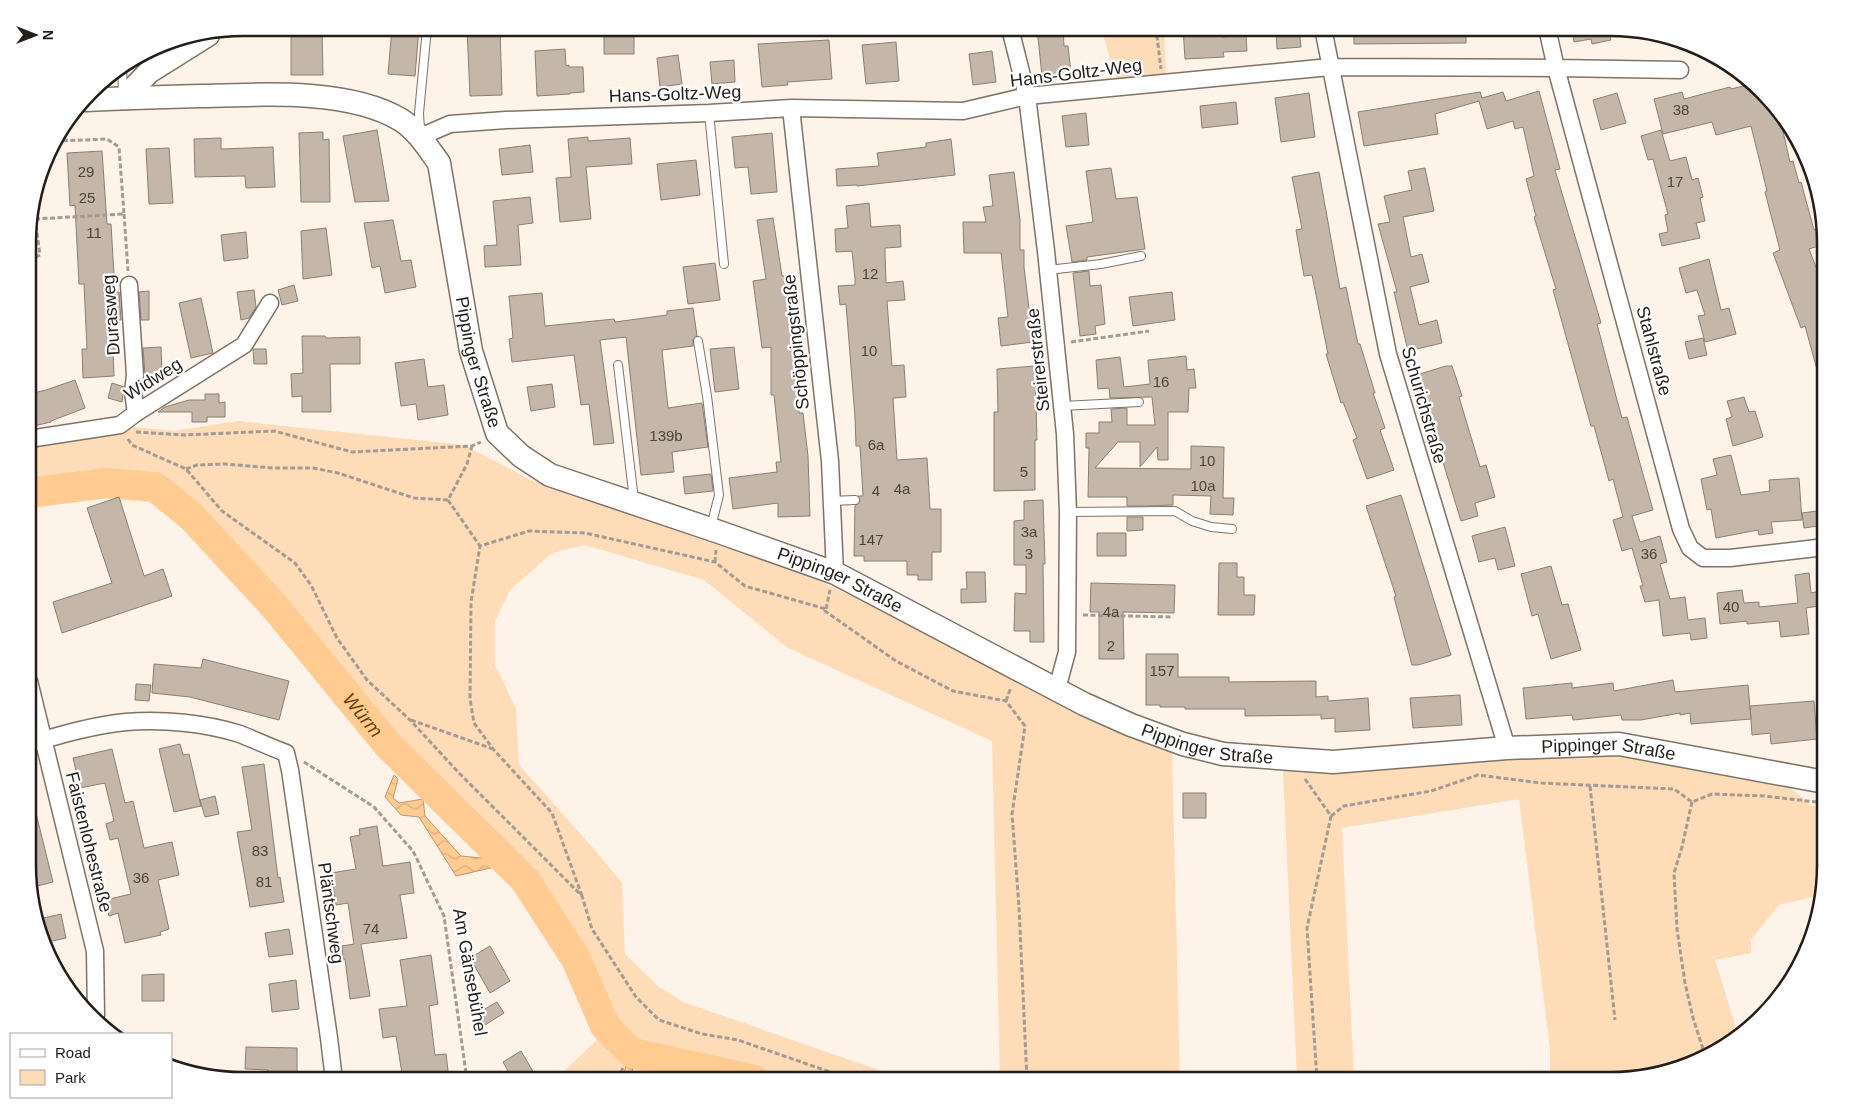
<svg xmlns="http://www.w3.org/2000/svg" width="1853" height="1108" viewBox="0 0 1853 1108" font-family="Arial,sans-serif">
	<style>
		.green { fill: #fedcb7 }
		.water { fill: url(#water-waves); stroke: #bd976d }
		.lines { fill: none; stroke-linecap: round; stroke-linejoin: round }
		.river { stroke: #ffcb91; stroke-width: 30 }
		.building { fill: #c4b7aa; stroke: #8a7f72 }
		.lane-casing { stroke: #7e7367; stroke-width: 10 }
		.street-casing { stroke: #7e7367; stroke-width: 19 }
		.secondary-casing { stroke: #7e7367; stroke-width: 25 }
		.path { stroke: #a49b93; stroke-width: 3; stroke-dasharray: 5 2.5; stroke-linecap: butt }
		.lane { stroke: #fff; stroke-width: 8 }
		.street { stroke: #fff; stroke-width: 16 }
		.secondary { stroke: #fff; stroke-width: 22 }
		.labels { text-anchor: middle; stroke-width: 4.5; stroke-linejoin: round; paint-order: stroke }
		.number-label { font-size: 15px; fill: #4b443d }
		.street-label { font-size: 18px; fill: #231e19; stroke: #fff }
		.water-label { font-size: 19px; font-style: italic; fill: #683f00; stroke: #fff }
		.rim { fill: none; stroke: #231e19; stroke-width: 2.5 }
	</style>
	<defs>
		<pattern id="water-waves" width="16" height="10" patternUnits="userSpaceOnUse" patternTransform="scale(1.25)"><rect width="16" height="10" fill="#ffcb91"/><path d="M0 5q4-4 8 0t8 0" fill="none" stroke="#daae7c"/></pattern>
	</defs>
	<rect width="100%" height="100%" fill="#fef3e8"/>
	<path class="green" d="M1101,28H1164L1166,76L1162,83L1116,79Z
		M238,421L464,445L531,480L817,580L935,634L1172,752L1180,1080H1000L992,741L788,648L704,580L585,545L552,553L510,590L495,621V665L516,709L519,765L594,849L622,883L625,954L659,987L683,1002L908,1080H555L606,1031L576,966L523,877L414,774L275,622L193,519L108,482L29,496V435L95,423L174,431Z
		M1596,751L1787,785L1812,806L1825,807V878L1820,895L1779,905L1751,939V953L1715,960L1735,1024L1736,1038L1718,1051L1623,1080H1439L1550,1072V1049L1519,799L1342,828L1354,1080H1297L1283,769Z"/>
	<path class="water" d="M394,775L398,779L393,798L399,803L423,799L425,816L461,856L492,859L499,866L456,876L419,817L401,815L385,797Z
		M626,1056L634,1059L631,1080H622L626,1066Z"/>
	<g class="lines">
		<path class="river" id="s1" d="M29,493L106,483L155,487L192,517L275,607L388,745L525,880L576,959L605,1026L632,1053L755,1080"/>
	</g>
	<path class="building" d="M291,28H322L323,75H291Z
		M392,28H419L415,76L388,74Z
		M467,28H500L502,95L470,96Z
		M604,28H634V54H604Z
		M1037,28H1063L1064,46H1068L1071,73L1042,76Z
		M1183,28H1221L1222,37L1246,36L1247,51L1223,52L1224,57L1185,59Z
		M1276,28H1299L1301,47L1277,49Z
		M1354,28L1466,29V43L1354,44Z
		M1572,28H1615L1616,34L1610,35L1611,40L1592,44L1591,39L1574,42Z
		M829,40L832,79L787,82L788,85L762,87L758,44Z
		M896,42L899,81L866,84L862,45Z
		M565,49L566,66L569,65V67H583L584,92L570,93V94L537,96L535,51Z
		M992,51L996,82L973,85L969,54Z
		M678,55L682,84L660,87L657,58Z
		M734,60L735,82L712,84L710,62Z
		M1748,85L1779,114L1790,162L1793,161L1799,183L1801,182L1814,230L1816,229L1822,245L1809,249L1825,290V383L1821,384L1805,326L1801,328L1773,253L1780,250L1765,192L1767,191L1751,126L1716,135L1712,122L1663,134L1654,99L1682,92L1684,99L1730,87L1731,89Z
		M1539,91L1560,169L1555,170L1601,323L1597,324L1617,400L1622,418L1627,417L1653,510L1632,516L1640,542L1660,536L1667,562L1660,564L1670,599L1685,597L1688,620L1705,618L1707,638L1691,640L1690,633L1663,636L1659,600L1645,602L1640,586H1643L1632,548L1622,551L1613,520L1623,517L1613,479L1609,481L1594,426H1591L1553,290L1556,289L1534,217L1536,216L1526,179L1534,176L1523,127L1515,129L1513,121L1487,129L1479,101L1435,114L1438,134L1364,146L1358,112L1480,92L1482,98L1503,92L1506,101Z
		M1309,93L1315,137L1281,142L1275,98Z
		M1617,93L1626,123L1601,130L1593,100Z
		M1236,102L1238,124L1202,128L1200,106Z
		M1086,113L1089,145L1066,147L1062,116Z
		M377,130L389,201L355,202L343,136Z
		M1661,130L1670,161L1686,157L1692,180L1698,178L1703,197L1700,198L1705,221L1696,223L1700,238L1662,246L1659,234L1668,232L1665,215L1668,214L1653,159L1648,160L1641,136Z
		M323,132V140L329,139L330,202H301L299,133Z
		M772,133L777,192L751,194L748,167L735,168L732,137Z
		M588,137V141L630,138L632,164L586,167L591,219L560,222L556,178L571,177L568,139Z
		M221,138V149L273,147L275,187L246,188L245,176L195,177L194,139Z
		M951,139L955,175L857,186V185L837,186L836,169L879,166L877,153L926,147V143Z
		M530,145L533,172L502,175L499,149Z
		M169,148L173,203L149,204L146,149Z
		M102,151L107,224H111L115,292H119L121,320H115L116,352H113L114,376L83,378L82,349H87L84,284H79L75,205L70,206L67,153Z
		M696,160L700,195L661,200L657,164Z
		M1111,168L1116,199L1137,197L1145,249L1087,257V260L1072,262L1066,226L1093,222L1086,171Z
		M1425,168L1434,211L1403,217L1411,257L1422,254L1429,282L1410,287L1419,325L1437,320L1442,343L1408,351L1394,292H1397L1378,224L1390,222L1384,196L1412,190L1408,171Z
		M1014,172L1020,220V250H1024V267L1033,342L1001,346L998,318L1008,317L1001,253H964L963,222H986L983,207L993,206L989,175Z
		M1319,172L1340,289L1346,287L1358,344H1360L1375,393H1373L1385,428L1380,430L1394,470L1367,479L1353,440L1357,438L1343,402L1341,403L1326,354H1328L1312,275L1304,276L1296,230L1302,229L1292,177Z
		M530,197L533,223L518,225L521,265L485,267L484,246L497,245L493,201Z
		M869,203L871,227L900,225L901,247L885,248V253L886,283L903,281L905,300L887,301L892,366L904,365L906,397L893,398L897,460L927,458L930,509H941V552H932V580H918V575H907V561H864V556H854L855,506L860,502L858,496H863L860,446H856L855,417L846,304L840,305L838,286L855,285V279L852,251L836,252L835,229L848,228L846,206Z
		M773,218L782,276H785L788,295L795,366H799V413H803L808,456L810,516L778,517V503L733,509L729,478L777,472L776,462H781L774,395H771V347L762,348L753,281L766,279L757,220Z
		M393,220L401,261L411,260L416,287L385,293L380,266L372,268L364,223Z
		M326,228L332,275L303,279L301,231Z
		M246,232L248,258L224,261L221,235Z
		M1709,259L1721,310L1729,308L1736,334L1705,342L1698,316L1705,315L1697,290L1686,293L1679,268Z
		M715,263L720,300L688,304L683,267Z
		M1089,271L1090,286L1101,285L1105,324L1095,326L1096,334L1080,336L1073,273Z
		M294,285L298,301L282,305L278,290Z
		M254,290L256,307L249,318L241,320L237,292Z
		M149,291V320H141L139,292Z
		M1172,292L1175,320L1133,326L1129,297Z
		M542,293L545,326L614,319L615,322L667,315V311L693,308L697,336L693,339V346L662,350L668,408L702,403L708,447L672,452L674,472L641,475L626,337L600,340L614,443L594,445L589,404L581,405L574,355L512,362L509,339L513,338L509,296Z
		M201,298L213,353L191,358L179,303Z
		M302,336H325L326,338L360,337V364H330L331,412H302V396L292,397L291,374L303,373Z
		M1703,338L1707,355L1689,359L1685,342Z
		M161,347L162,374L145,375L143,348Z
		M734,347L739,389L715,392L710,349Z
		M253,349H266L267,364H254Z
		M1186,356L1187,370L1194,369L1196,388H1189L1188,412H1168V460H1158L1157,447L1140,467V442H1118L1095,468L1191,469V446L1224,447L1223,498H1234L1233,515L1210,514L1211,496L1173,495V505L1143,506H1127V497H1088L1089,448H1086V433H1099V422H1112L1111,409L1127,408V425H1155L1152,397L1110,398L1109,388L1098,389L1096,360L1120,357L1124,387L1150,384L1148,360Z
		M424,359L428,387L444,385L448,415L418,420L416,404L401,406L395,363Z
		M1035,366L1037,440H1035V490L994,491V412H998L997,369Z
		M1446,366H1452L1462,396L1459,397L1480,467L1486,465L1495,497L1475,503L1478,516L1461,521L1442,459H1439L1413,376Z
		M75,380L85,408L51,421V422L29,427V394L46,390Z
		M112,383L124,387L122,402L108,398Z
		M552,384L555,407L531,411L527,387Z
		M205,394H219V403L225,402V417H207V422H192V412H158L165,407L189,400H205Z
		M1744,397L1749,412L1755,411L1763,437L1733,446L1726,419L1732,417L1727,401Z
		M1731,455L1741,495L1770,491L1769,480L1799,478L1802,520L1771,522L1773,533L1759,535L1758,530L1716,538L1711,509L1707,510L1701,479L1717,475L1713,459Z
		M711,474L713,491L685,494L683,477Z
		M1401,495L1451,655L1418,665H1412L1394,597L1396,596L1366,506Z
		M119,497L144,576L163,569L172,596L62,633L53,602L112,583L87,508Z
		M1043,500L1045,564H1043L1044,642H1030V631H1014L1015,593L1026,594V565H1014V521L1024,520V501Z
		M1825,510V525L1804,528L1802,513Z
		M1127,517H1143V530L1127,531Z
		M1505,527L1515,566L1498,570L1495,558L1479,562L1472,536Z
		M1097,533H1126V556H1097Z
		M1219,563H1237V577H1244V595H1255L1254,615H1218Z
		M1551,566L1562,605L1568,604L1581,650L1551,659L1538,614L1532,616L1521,574Z
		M966,572H985L986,602L961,603V589H967Z
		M1809,573L1811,593L1825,590V605L1806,608L1809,634L1781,637L1779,621L1747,624V621L1720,624L1717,593L1742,590L1744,603L1759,602V607L1798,603L1795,575Z
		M1091,583L1175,585L1174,613L1123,612L1124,659H1099V612H1090Z
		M1146,654H1178V677H1229V682L1316,681V697L1328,696V701L1368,698L1370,730L1335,732V718L1321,719V715L1245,716V709H1185V707H1160V705H1146Z
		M203,659L289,681L279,720L190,697L152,693L154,664L201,668Z
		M1673,680L1675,692L1748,685L1751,719L1691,724L1690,713L1680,715V713L1641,720H1622L1621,715L1573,720L1572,715L1526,719L1523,688L1572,683V688L1613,683L1614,691Z
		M136,684L151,685L149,701L135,700Z
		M1460,695L1462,725L1413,728L1410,698Z
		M1814,701L1817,739L1771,744L1770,733L1752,735L1750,706Z
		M180,744L183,755L189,754L201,806L174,812L159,749Z
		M112,749L125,803L133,801L144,848L172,842L179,875L158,880L169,929L160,932L161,935L125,943L118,913L109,916L105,900L131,894L118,838L110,840L106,824L114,821L105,783L80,788L73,758Z
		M264,764L278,878L280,877L284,902L250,907L237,832L252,830L242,767Z
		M1183,793H1206V818H1183Z
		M215,796L219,814L205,817L200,800Z
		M34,805L53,882L29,888V806Z
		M377,826L383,866L410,862L414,893L400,895L407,938L361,944L370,996L350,999L345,959H343L342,946L354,944L348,903L336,905L331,873L356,869L350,837L360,835L359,829Z
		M61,914L66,938L48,942L39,919Z
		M289,929L293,954L269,957L265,933Z
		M490,946L510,981L490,993L470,958Z
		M431,955L438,1004L429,1006L435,1055L446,1054L449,1079L403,1080L396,1036L383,1038L379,1009L407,1006L400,960Z
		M164,974V1001H142V975Z
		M296,980L299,1009L272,1012L269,984Z
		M497,1002L504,1013L485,1025L478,1013Z
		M246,1047L297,1048V1080H268V1070L245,1069Z
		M521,1051L538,1080H513L503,1062Z"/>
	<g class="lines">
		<g class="lane-casing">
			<path id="lane" d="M122,68L123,91
				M709,113L724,264
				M420,130L419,113L427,28
				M1048,270L1101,264L1141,256
				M698,341L707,396L719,495L711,527
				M618,365L634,500
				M1063,406L1139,402
				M831,501L855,500
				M1068,512L1175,511L1192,521L1211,527L1232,529"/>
		</g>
		<g class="street-casing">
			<path id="street" d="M1010,28L1027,96L1046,251L1065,434L1068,512L1067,652L1057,689
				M1323,28L1388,354L1507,748
				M1547,28L1556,68L1681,529L1690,548L1703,558H1730L1825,547
				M791,108L830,461L835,573
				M420,137L450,124L506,120L709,113L791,108L963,111L1027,96L1330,67L1556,68L1680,70
				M129,285L135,375L133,392L136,413
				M29,439L120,425L136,413L244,345L270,303
				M29,681L95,951L96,1015
				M29,744C60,735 94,725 126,722C163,719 205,723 240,734C255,740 270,747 286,753L290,770L329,1038L334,1080"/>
		</g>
		<g class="secondary-casing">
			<g id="secondary">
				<path d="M124,98L149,72L208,35"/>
				<path id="s2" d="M86,100C125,98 165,97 204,96C262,94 350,89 401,120C417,130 428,148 439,163L471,351L497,433L521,456L550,475L719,532L835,573L1084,704L1131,725L1183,744L1223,754L1333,762L1507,748L1619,744L1825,782"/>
			</g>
		</g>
		<path class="path" d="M1156,28L1161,69
			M124,214L128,271
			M35,219L124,214L119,147L107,139L58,141V137
			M29,261L40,255L33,204
			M1071,342L1149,331
			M136,432L184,435L274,431L352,452L472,446L481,442
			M128,439L132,445L186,469L222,511L295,563L311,585L337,638L367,680L410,720L460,774L582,896L592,929L636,997L659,1020L702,1034L738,1040L853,1080
			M186,469L197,465L224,464L274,468H313L338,473L414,498L448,500L467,464L472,446
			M448,500L480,546
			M715,562L716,550
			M826,609L830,590
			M1083,615L1172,617
			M1006,701L1011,687
			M411,720L493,749
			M304,762L374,807L413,851L444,916L467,1080
			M1305,779L1331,816L1307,928L1317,1080
			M1590,786L1615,1020
			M1692,802L1682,847L1674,873L1677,929L1685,983L1693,1018L1705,1055
			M1331,816L1344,806L1431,791L1478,775L1541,783L1674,789L1692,802L1712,794L1764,796L1825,803
			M582,896L552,813L493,749L474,723L470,699L471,602L480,546L529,531L585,533L715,562L745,586L826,609L825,611L896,661L953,691L1006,701L1025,726L1012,814L1019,907L1027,1080
			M620,1080L623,1065"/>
		<use href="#lane" class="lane"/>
		<use href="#street" class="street"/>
		<use href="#secondary" class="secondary"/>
	</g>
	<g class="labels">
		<g class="number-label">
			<text x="1681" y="115">38</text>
			<text x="86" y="177">29</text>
			<text x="1675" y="187">17</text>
			<text x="87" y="203">25</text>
			<text x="94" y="238">11</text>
			<text x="870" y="279">12</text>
			<text x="869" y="356">10</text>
			<text x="1161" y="387">16</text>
			<text x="666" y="441">139b</text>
			<text x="876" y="450">6a</text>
			<text x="1207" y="466">10</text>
			<text x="1024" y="477">5</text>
			<text x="1203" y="491">10a</text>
			<text x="902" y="494">4a</text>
			<text x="876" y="496">4</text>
			<text x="1029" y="537">3a</text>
			<text x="871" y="545">147</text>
			<text x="1029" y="559">3</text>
			<text x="1649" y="559">36</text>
			<text x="1731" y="612">40</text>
			<text x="1111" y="617">4a</text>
			<text x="1111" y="651">2</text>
			<text x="1162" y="676">157</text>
			<text x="260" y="856">83</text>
			<text x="141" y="883">36</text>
			<text x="264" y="887">81</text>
			<text x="371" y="934">74</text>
		</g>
		<g class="street-label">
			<text transform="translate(1076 73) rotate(-7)" y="6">Hans-Goltz-Weg</text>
			<text transform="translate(675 94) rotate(-2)" y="6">Hans-Goltz-Weg</text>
			<text transform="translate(111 315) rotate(-94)" y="6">Durasweg</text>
			<text transform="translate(796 342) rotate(-96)" y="6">Schöppingstraße</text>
			<text transform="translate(1654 351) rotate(75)" y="6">Stahlstraße</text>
			<text transform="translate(1038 360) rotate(-96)" y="6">Steirerstraße</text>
			<text dy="6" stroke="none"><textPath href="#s2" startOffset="580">Pippinger Straße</textPath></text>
			<text transform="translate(153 379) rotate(-32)" y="6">Widweg</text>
			<text transform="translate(1424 405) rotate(74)" y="6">Schurichstraße</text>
			<text dy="6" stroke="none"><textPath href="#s2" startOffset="1030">Pippinger Straße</textPath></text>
			<text dy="6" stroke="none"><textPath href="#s2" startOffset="1435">Pippinger Straße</textPath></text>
			<text dy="6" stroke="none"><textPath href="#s2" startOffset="1839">Pippinger Straße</textPath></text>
			<text transform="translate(89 842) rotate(76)" y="6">Faistenlohestraße</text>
			<text transform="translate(331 913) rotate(82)" y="6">Pläntschweg</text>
			<text transform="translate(470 972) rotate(80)" y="6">Am Gänsebühel</text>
		</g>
		<g class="water-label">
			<text dy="7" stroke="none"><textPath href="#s1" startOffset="436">Würm</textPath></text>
		</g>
	</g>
	<path d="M0 0H1853V1108H0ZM243 36H1610A207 207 0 0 1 1817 243V865A207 207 0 0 1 1610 1072H243A207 207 0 0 1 36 865V243A207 207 0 0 1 243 36Z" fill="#fff" fill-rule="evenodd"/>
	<path class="rim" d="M243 36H1610A207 207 0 0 1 1817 243V865A207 207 0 0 1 1610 1072H243A207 207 0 0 1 36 865V243A207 207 0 0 1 243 36Z"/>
	<rect x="10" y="1033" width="162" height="65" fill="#ffffff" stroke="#a7a5a3"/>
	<rect x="20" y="1049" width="25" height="8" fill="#ffffff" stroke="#a7a5a3"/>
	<text x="55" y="1058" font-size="15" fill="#231e19">Road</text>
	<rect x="20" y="1070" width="25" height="15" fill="#fedcb7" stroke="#a7a5a3"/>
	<text x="55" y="1083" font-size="15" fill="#231e19">Park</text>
	<g transform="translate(35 35) rotate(90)" stroke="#ffffff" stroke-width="4" paint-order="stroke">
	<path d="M0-4L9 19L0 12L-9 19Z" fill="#231e19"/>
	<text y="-8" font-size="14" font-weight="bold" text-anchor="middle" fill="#231e19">N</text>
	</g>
</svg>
